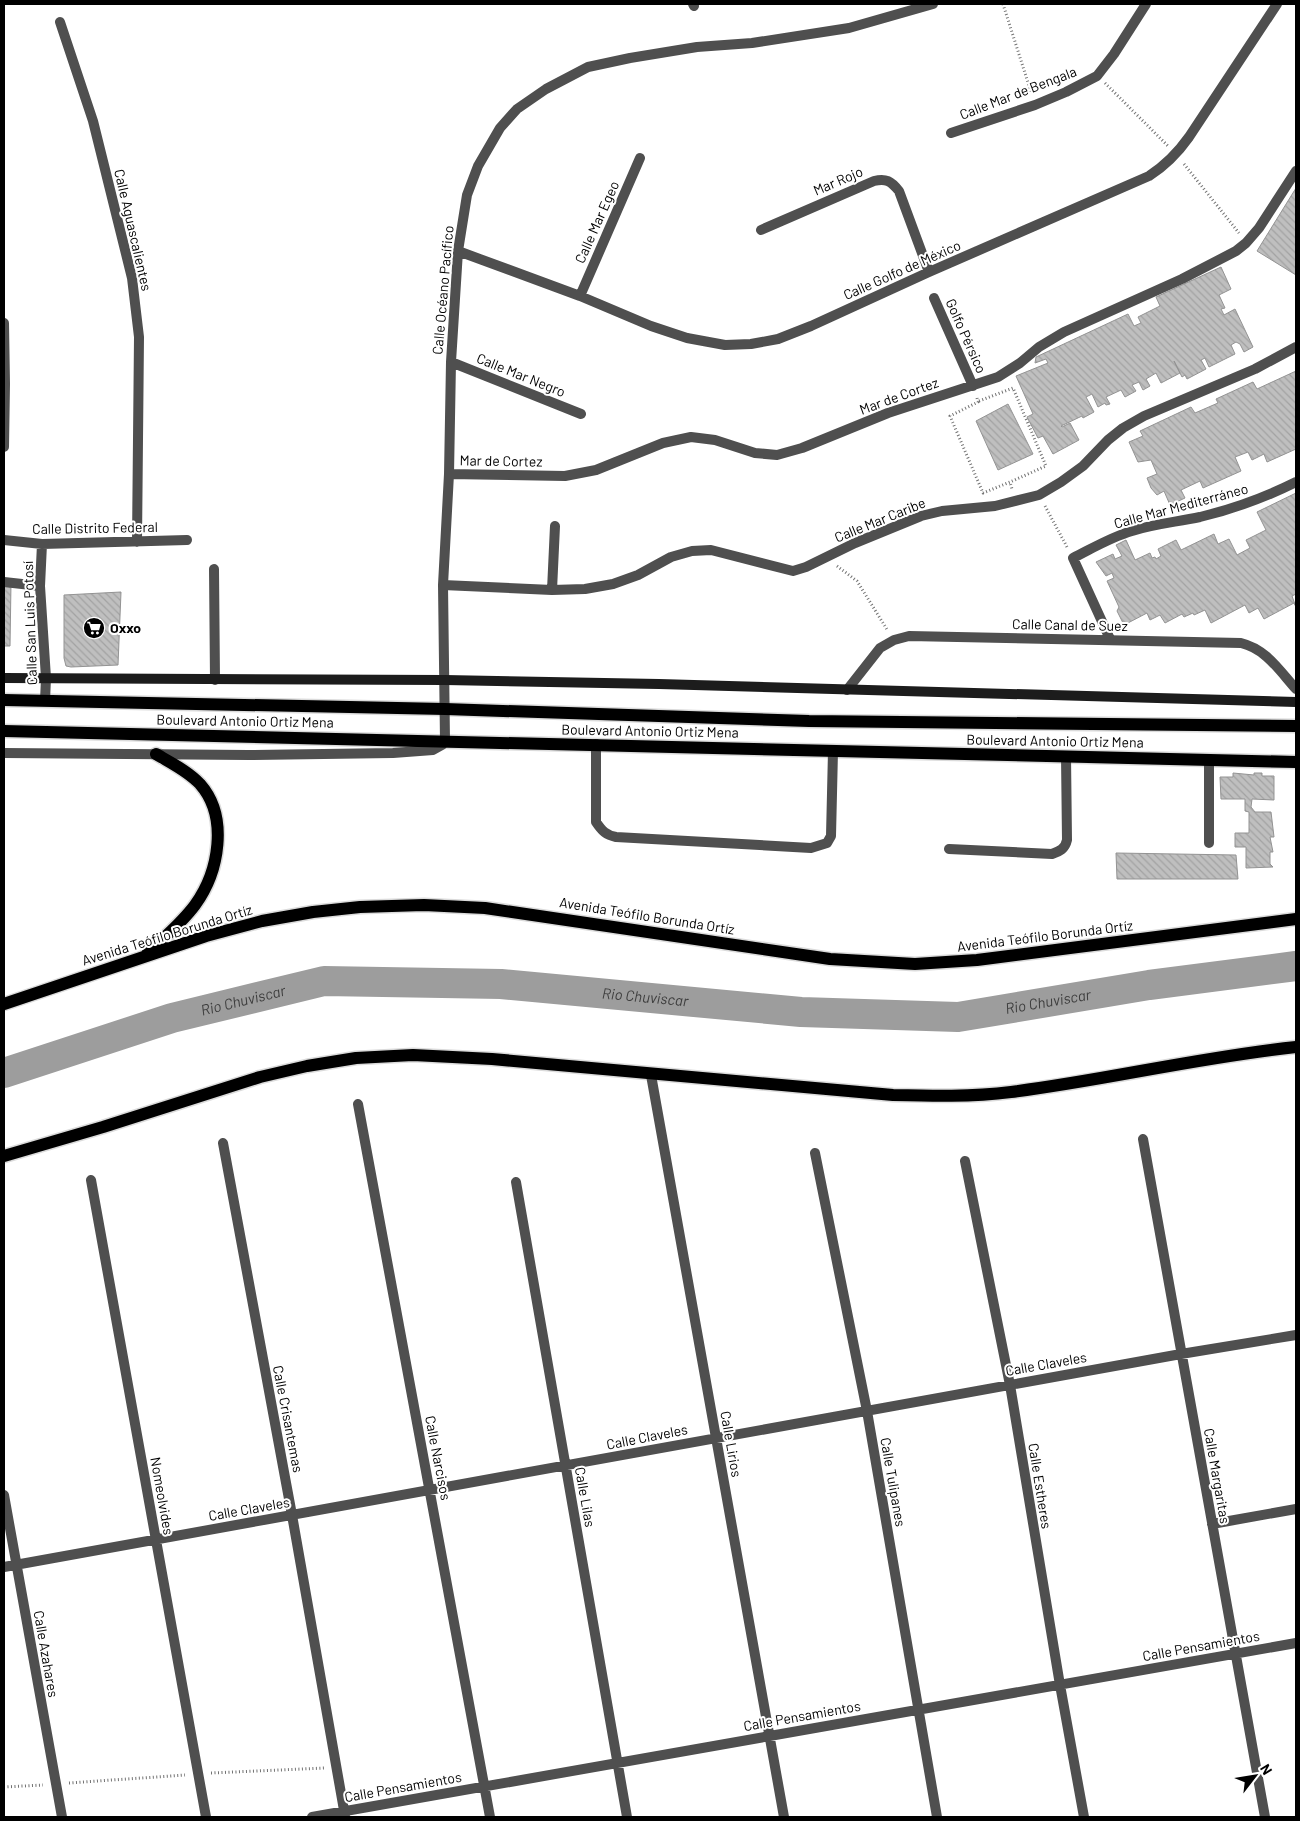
<svg xmlns="http://www.w3.org/2000/svg" width="1300" height="1821" viewBox="0 0 1300 1821" font-family="Barlow,sans-serif">
	<style>
		.lines { fill: none; stroke-linecap: round; stroke-linejoin: round }
		.river { stroke: #9d9d9d; stroke-width: 30 }
		.building { fill: url(#building-back-hatch); stroke: #939393 }
		.primary-casing { stroke: #dbdbdb; stroke-width: 15 }
		.path { stroke: #717171; stroke-width: 3; stroke-dasharray: 1 2.5; stroke-linecap: butt }
		.lane { stroke: #4f4f4f; stroke-width: 10 }
		.street { stroke: #4f4f4f; stroke-width: 10 }
		.secondary { stroke: #1c1c1c; stroke-width: 10 }
		.primary { stroke: #000; stroke-width: 12 }
		.labels { text-anchor: middle; stroke-width: 4; stroke-linejoin: round; paint-order: stroke }
		.street-label { font-size: 14px; fill: #000; stroke: #fff }
		.poi-label { font-size: 14px; font-weight: bold; fill: #000; stroke: #fff; text-anchor: start }
		.water-label { font-size: 15px; font-style: italic; fill: #3e3e3e; stroke: #fff }
	</style>
	<defs>
		<pattern id="building-back-hatch" width="6" height="6" patternUnits="userSpaceOnUse" patternTransform="scale(1.25)"><rect width="6" height="6" fill="#bfbfbf"/><path d="M-1 5l2 2M0 0l6 6M5-1l2 2" fill="none" stroke="#a2a2a2"/></pattern>
	</defs>
	<rect width="100%" height="100%" fill="#fff"/>
	<g class="lines">
		<path class="river" id="s1" d="M4,1073L172,1018L324,981L501,984L801,1012L958,1017L1149,985L1296,966"/>
	</g>
	<path class="building" d="M1296,188V275L1257,251Z
		M1221,267L1231,289L1219,295L1225,308L1221,309L1224,315L1235,309L1253,347L1244,352L1240,344L1236,342L1231,345L1235,354L1209,367L1205,358L1201,360L1206,369L1187,379L1185,375L1182,377L1174,361L1180,373L1161,383L1156,373L1146,379L1150,386L1143,390L1139,382L1132,385L1136,391L1125,397L1121,390L1106,397L1110,404L1106,405L1105,403L1098,407L1092,394L1086,397L1094,412L1083,418L1082,416L1061,426L1062,427L1070,423L1079,440L1053,454L1043,436L1038,438L1027,417L1033,414L1016,376L1048,363L1046,359L1035,363L1036,357L1128,314L1134,326L1141,323L1138,317L1160,306L1156,297Z
		M1296,371V449L1267,462L1264,454L1252,460L1248,452L1235,457L1241,471L1203,488L1200,481L1181,490L1185,498L1170,505L1164,491L1157,495L1151,488L1147,478L1157,474L1151,460L1138,462L1129,442L1143,436L1140,431L1191,407L1195,413L1218,403L1216,399L1253,382L1257,389Z
		M1008,404L1033,454L998,470L976,421Z
		M1296,493V594L1292,596L1296,607L1294,603L1264,619L1258,608L1249,613L1245,605L1211,623L1205,610L1194,615L1193,613L1184,617L1182,614L1165,623L1160,615L1150,620L1147,613L1124,625L1117,611L1119,607L1107,581L1114,578L1112,573L1106,576L1096,562L1113,554L1115,559L1122,556L1116,545L1126,540L1135,560L1150,553L1152,558L1155,557L1156,559L1161,556L1158,549L1176,540L1181,550L1214,534L1218,544L1229,539L1237,555L1250,548L1246,540L1266,530L1257,512Z
		M4,583H11L10,646H4Z
		M121,592L118,665L71,667L66,666L64,658V595Z
		M1233,773L1254,775V773H1262V776H1274V800L1252,799L1251,807L1255,812H1271L1274,837H1270L1273,852H1270V864L1273,867L1246,868V847H1235V833H1249V812L1245,811V799H1221L1220,777H1233Z
		M1116,853L1236,855L1238,879H1117Z"/>
	<g class="lines">
		<g class="primary-casing">
			<path id="primary" d="M4,700L445,709L809,721L1296,726
				M4,731L1296,762
				M147,954C163,938 181,924 195,905C219,872 229,817 200,784C188,771 171,763 156,754
				M4,1004L206,936L262,921L313,912L360,907L424,905L485,908L830,959L915,964L977,960L1296,919
				M4,1156L103,1127L260,1077L307,1066L356,1058L413,1055L492,1059L893,1095C932,1096 971,1097 1011,1092C1106,1080 1200,1057 1296,1047"/>
		</g>
		<path class="path" d="M1003,4L1031,92
			M1105,83L1168,146
			M1184,164L1239,233
			M977,398L978,402L950,416L983,493L1010,482L1012,489
			M979,401L1013,388L1046,466L1010,482
			M1045,506L1067,547
			M837,566L857,581L888,631
			M211,1773L325,1768
			M69,1783L185,1775
			M4,1787L43,1785"/>
		<path class="lane" d="M693,4L694,6
			M214,569L215,680
			M4,582L40,586"/>
		<path class="street" d="M60,22L93,121L132,278L139,337L137,542
			M951,133L1035,105L1066,92L1097,76L1114,54L1146,4
			M761,230L874,181C886,178 891,181 899,191L929,272
			M458,251L580,296L651,326L687,338L725,345L751,344L778,339L811,326L929,272L1149,176C1166,165 1177,154 1189,137L1277,4
			M580,296L640,158
			M934,298L973,386
			M4,323L5,384L4,447
			M451,362L581,414
			M449,474L565,476L596,470L663,443L691,437L715,440L755,453L777,455L802,448L888,413L998,377L1020,363L1039,347L1064,332L1182,279L1236,251L1246,243L1259,228L1296,171
			M4,540L42,544L187,540
			M42,544L40,586L46,678L45,701
			M443,585L552,590L585,589L613,584L638,575L671,557L692,551L711,550L793,571L806,567L855,543L921,516L942,511L995,506L1039,495L1061,482L1083,466L1108,440L1123,428L1144,416L1255,369L1296,347
			M552,590L555,526
			M1110,639L1073,558C1093,548 1111,537 1132,531C1154,524 1177,522 1200,517C1233,509 1266,497 1296,482
			M847,690L880,648L894,640L909,636L1241,643C1266,649 1279,670 1296,689
			M596,744V822C602,831 606,835 616,837L811,848L827,843L831,836L833,751
			M4,753L248,755L393,753L433,750L442,745L445,741L443,585L449,474L451,362L458,251L467,195L478,166L500,128L517,109L546,89L588,67L630,58L697,47L752,43L849,28L933,4
			M1209,843V759
			M949,849L1052,854C1060,851 1065,849 1067,840L1066,756
			M651,1075L784,1817
			M358,1104L490,1817
			M1143,1139L1265,1817
			M223,1143L292,1515L345,1816
			M815,1153L867,1411L937,1817
			M965,1161L1010,1385L1060,1685L1084,1817
			M91,1180L206,1817
			M516,1182L627,1817
			M4,1495L62,1817
			M1212,1524L1296,1509
			M4,1567L1181,1354L1296,1335
			M312,1817L1296,1643"/>
		<path class="secondary" d="M4,678L445,680L659,684L1296,702"/>
		<use href="#primary" class="primary"/>
	</g>
	<defs>
		<g id="supermarket-disc" transform="scale(1.125)"><circle r="9.5" fill="#000" stroke="#fff"/><path d="M-6-5.5h2.5l.6 2H6L4.5 2H-2.5L-4.4-4H-6ZM-1.5 3.2a1.3 1.3 0 1 0 .1 0ZM3 3.2a1.3 1.3 0 1 0 .1 0Z" fill="#fff"/></g>
	</defs>
	<g fill-rule="evenodd">
		<use href="#supermarket-disc" x="94" y="628"/>
	</g>
	<g class="labels">
		<g class="street-label">
			<text transform="translate(1018 93) rotate(-21)" y="5">Calle Mar de Bengala</text>
			<text transform="translate(838 181) rotate(-23)" y="5">Mar Rojo</text>
			<text transform="translate(597 222) rotate(-66)" y="5">Calle Mar Egeo</text>
			<text transform="translate(133 230) rotate(77)" y="5">Calle Aguascalientes</text>
			<text transform="translate(902 270) rotate(-24)" y="5">Calle Golfo de México</text>
			<text transform="translate(443 290) rotate(-85)" y="5">Calle Océano Pacífico</text>
			<text transform="translate(966 336) rotate(66)" y="5">Golfo Pérsico</text>
			<text transform="translate(521 375) rotate(22)" y="5">Calle Mar Negro</text>
			<text transform="translate(899 396) rotate(-20)" y="5">Mar de Cortez</text>
			<text transform="translate(501 461) rotate(1)" y="5">Mar de Cortez</text>
			<text transform="translate(1181 506) rotate(-15)" y="5">Calle Mar Mediterráneo</text>
			<text transform="translate(880 520) rotate(-22)" y="5">Calle Mar Caribe</text>
			<text transform="translate(95 528) rotate(-1)" y="5">Calle Distrito Federal</text>
			<text transform="translate(30 623) rotate(-92)" y="5">Calle San Luis Potosí</text>
			<text transform="translate(1070 625) rotate(1)" y="5">Calle Canal de Suez</text>
			<text transform="translate(245 721) rotate(1)" y="5">Boulevard Antonio Ortiz Mena</text>
			<text transform="translate(650 731) rotate(1)" y="5">Boulevard Antonio Ortiz Mena</text>
			<text transform="translate(1055 741) rotate(1)" y="5">Boulevard Antonio Ortiz Mena</text>
			<text transform="translate(647 916) rotate(9)" y="5">Avenida Teófilo Borunda Ortíz</text>
			<text transform="translate(167 935) rotate(-17)" y="5">Avenida Teófilo Borunda Ortíz</text>
			<text transform="translate(1045 936) rotate(-7)" y="5">Avenida Teófilo Borunda Ortíz</text>
			<text transform="translate(1046 1364) rotate(-10)" y="5">Calle Claveles</text>
			<text transform="translate(288 1419) rotate(79)" y="5">Calle Crisantemas</text>
			<text transform="translate(647 1437) rotate(-11)" y="5">Calle Claveles</text>
			<text transform="translate(731 1444) rotate(80)" y="5">Calle Lirios</text>
			<text transform="translate(438 1458) rotate(79)" y="5">Calle Narcisos</text>
			<text transform="translate(1217 1476) rotate(80)" y="5">Calle Margaritas</text>
			<text transform="translate(893 1482) rotate(80)" y="5">Calle Tulipanes</text>
			<text transform="translate(1040 1486) rotate(81)" y="5">Calle Estheres</text>
			<text transform="translate(162 1496) rotate(80)" y="5">Nomeolvides</text>
			<text transform="translate(585 1497) rotate(80)" y="5">Calle Lilas</text>
			<text transform="translate(249 1509) rotate(-10)" y="5">Calle Claveles</text>
			<text transform="translate(1201 1646) rotate(-10)" y="5">Calle Pensamientos</text>
			<text transform="translate(46 1654) rotate(80)" y="5">Calle Azahares</text>
			<text transform="translate(802 1716) rotate(-10)" y="5">Calle Pensamientos</text>
			<text transform="translate(403 1787) rotate(-10)" y="5">Calle Pensamientos</text>
		</g>
		<g class="poi-label">
			<text x="110" y="633">Oxxo</text>
		</g>
		<g class="water-label">
			<text dy="5" stroke="none"><textPath href="#s1" startOffset="655">Rio Chuviscar</textPath></text>
			<text dy="5" stroke="none"><textPath href="#s1" startOffset="250">Rio Chuviscar</textPath></text>
			<text dy="5" stroke="none"><textPath href="#s1" startOffset="1060">Rio Chuviscar</textPath></text>
		</g>
	</g>
	<rect width="1300" height="1821" fill="none" stroke="#000000" stroke-width="10"/>
	<g transform="translate(1255 1776) rotate(59)" stroke="#ffffff" stroke-width="4" paint-order="stroke">
	<path d="M0-4L9 19L0 12L-9 19Z" fill="#000000"/>
	<text y="-8" font-size="14" font-weight="bold" text-anchor="middle" fill="#000000">N</text>
	</g>
</svg>
